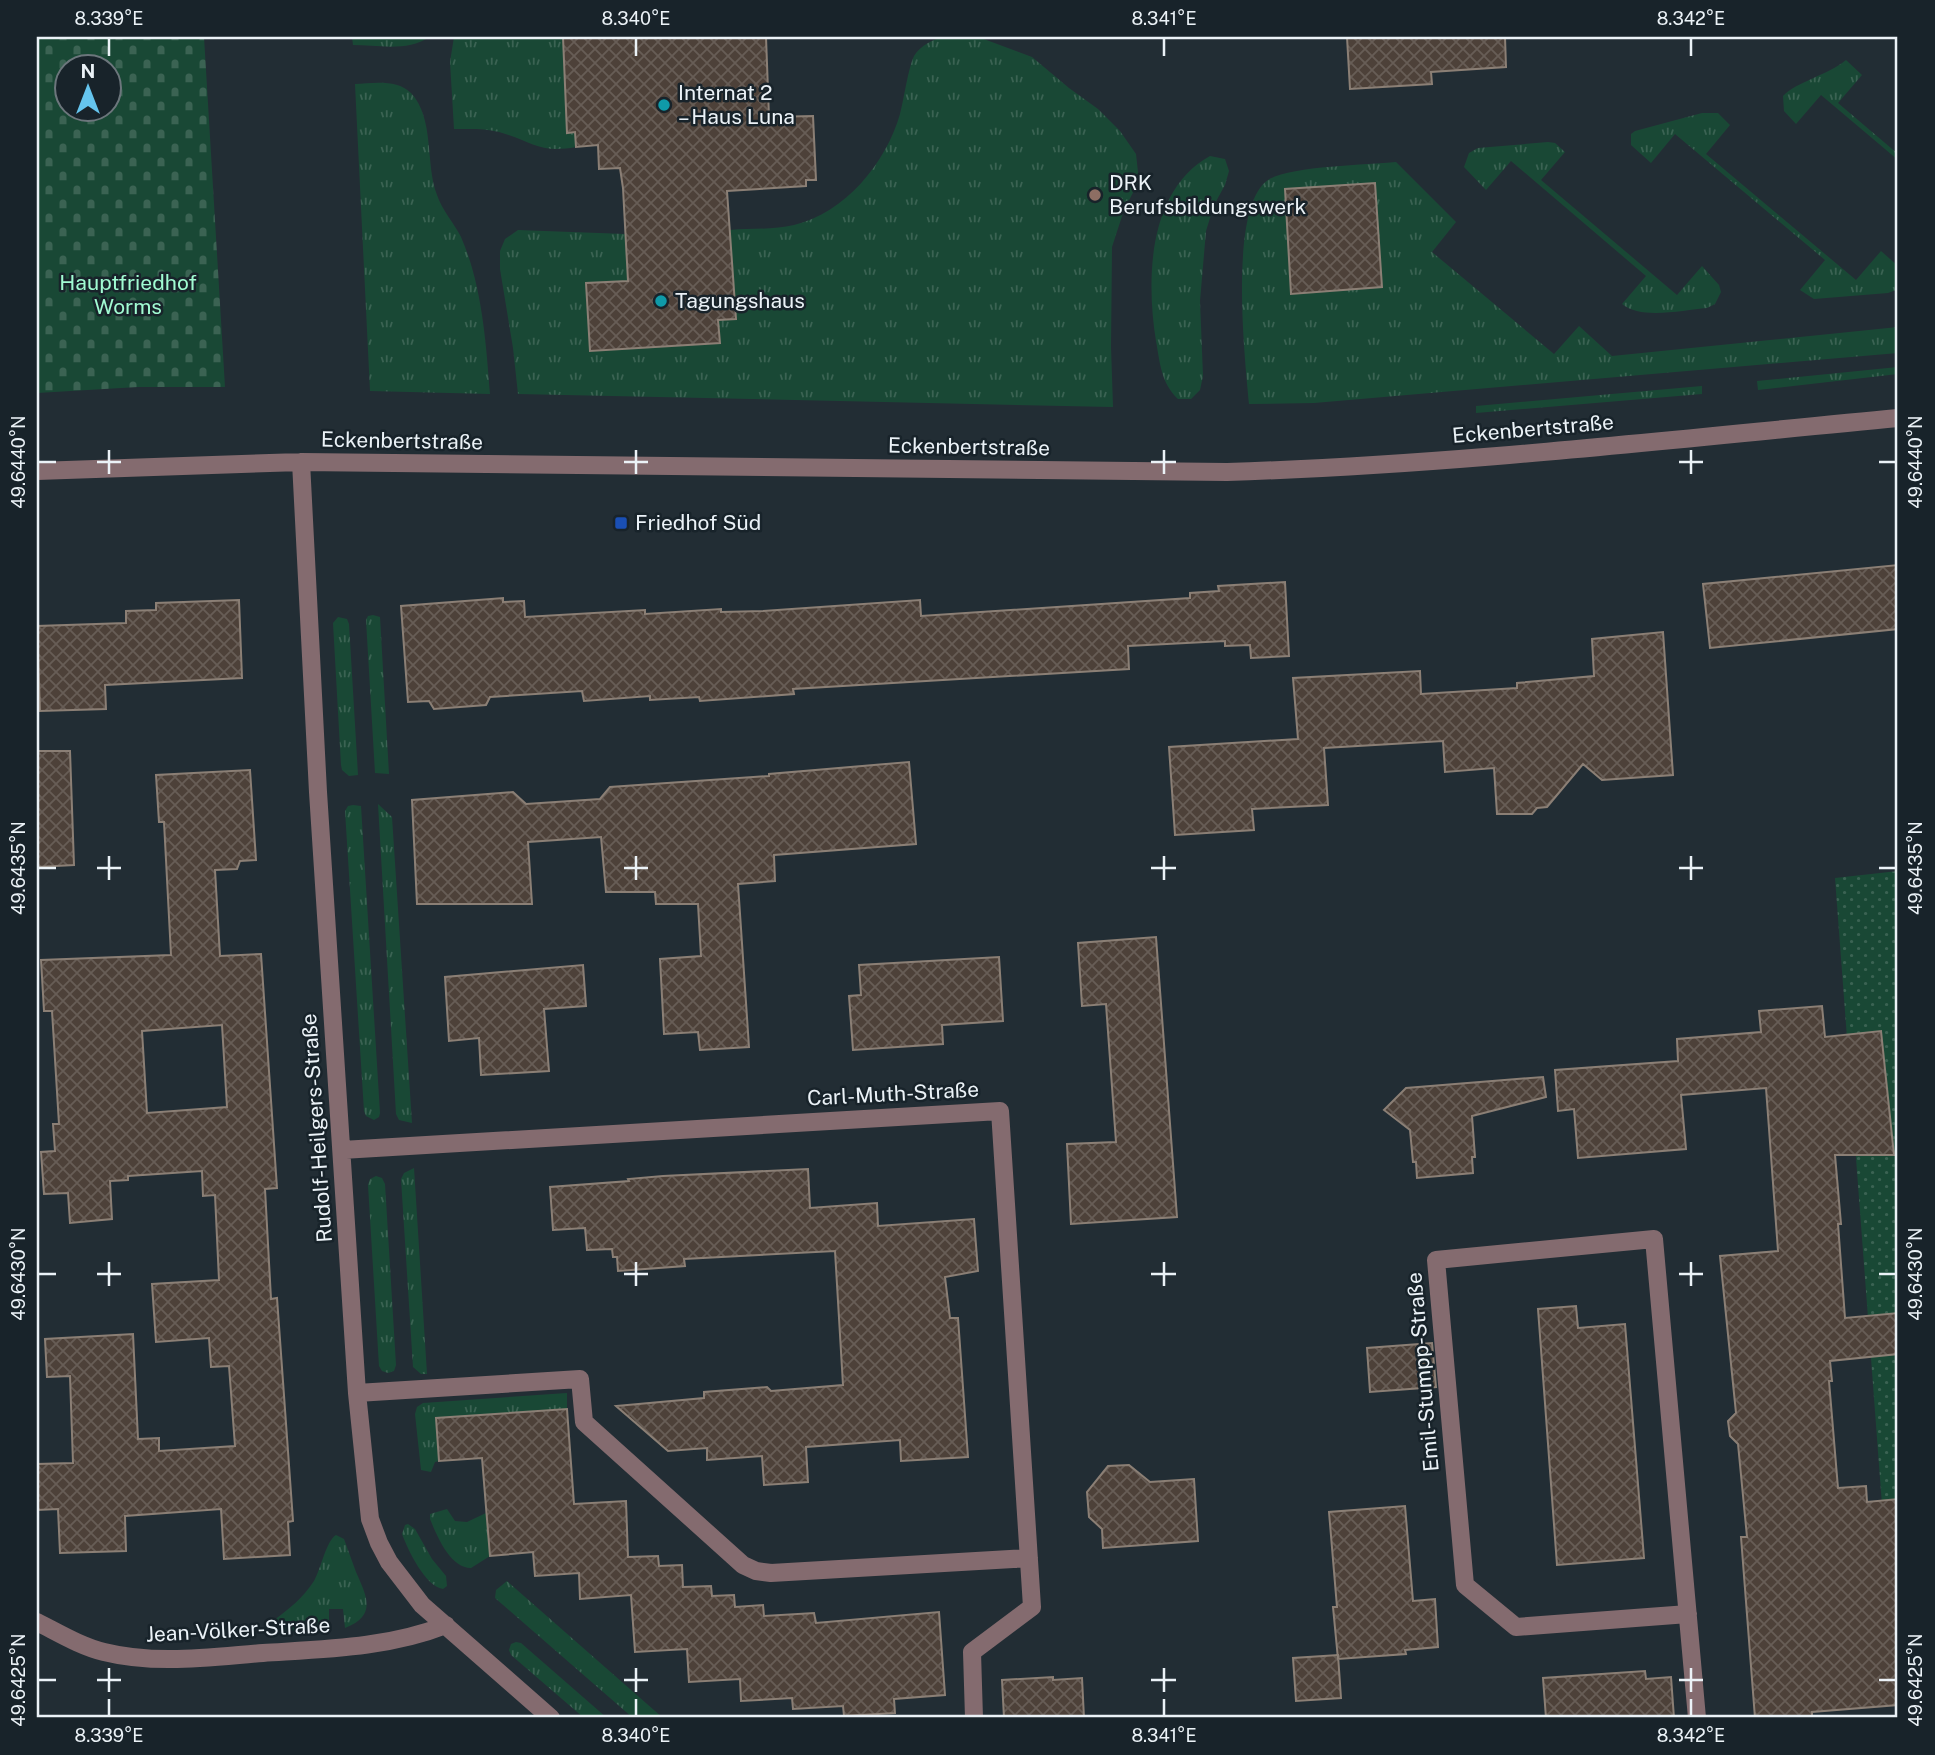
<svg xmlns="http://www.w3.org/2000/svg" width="1935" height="1755" viewBox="0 0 1935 1755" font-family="'Public Sans',sans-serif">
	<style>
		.grass { fill: url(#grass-tufts) }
		.cemetery { fill: url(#cemetery-stones); fill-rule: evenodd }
		.garden { fill: url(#garden-dots) }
		.building { fill: url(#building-cross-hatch); stroke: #8b7f75; stroke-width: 2; fill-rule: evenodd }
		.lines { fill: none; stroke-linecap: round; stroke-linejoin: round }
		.minor { stroke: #846b6f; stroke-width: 18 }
		.ticks { fill: none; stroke: #ebf2f7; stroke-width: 2.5 }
		.culture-dot { fill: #0f9aa8; stroke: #18232a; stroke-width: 2.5 }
		.education-dot { fill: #8d6e63; stroke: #18232a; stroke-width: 2.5 }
		.transit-dot { fill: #1a4fb4; stroke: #18232a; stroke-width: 2.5 }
		.labels { text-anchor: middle; stroke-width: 5; stroke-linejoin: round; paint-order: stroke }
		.poi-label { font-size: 21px; fill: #ebf2f7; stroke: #18232a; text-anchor: start }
		.park-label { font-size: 21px; fill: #a1fbd2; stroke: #18232a }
		.street-label { font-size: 21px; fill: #ebf2f7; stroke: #18232a }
		.neatline { fill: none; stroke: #ebf2f7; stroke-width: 2.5 }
		.ticks-label { font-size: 18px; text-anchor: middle; fill: #ebf2f7 }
	</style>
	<defs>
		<pattern id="grass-tufts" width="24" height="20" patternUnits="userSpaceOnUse" patternTransform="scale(1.75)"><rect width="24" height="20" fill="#194835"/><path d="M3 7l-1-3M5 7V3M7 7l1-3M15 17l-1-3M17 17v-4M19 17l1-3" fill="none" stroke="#3b6353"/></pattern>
		<pattern id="cemetery-stones" width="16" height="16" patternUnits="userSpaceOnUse" patternTransform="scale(1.75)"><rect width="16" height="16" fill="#194835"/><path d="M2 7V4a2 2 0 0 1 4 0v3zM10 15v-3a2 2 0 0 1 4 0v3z" fill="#3b6353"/></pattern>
		<pattern id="garden-dots" width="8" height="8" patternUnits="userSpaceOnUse" patternTransform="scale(1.75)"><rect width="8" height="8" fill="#194835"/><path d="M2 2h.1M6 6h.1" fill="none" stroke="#3b6353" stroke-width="1.8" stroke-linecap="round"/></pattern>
		<pattern id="building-cross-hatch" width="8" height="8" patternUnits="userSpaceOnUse" patternTransform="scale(1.75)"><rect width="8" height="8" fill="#4d4139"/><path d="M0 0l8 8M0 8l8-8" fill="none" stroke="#675d56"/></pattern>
	</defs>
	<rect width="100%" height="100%" fill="#222d34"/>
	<path class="grass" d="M352,37H429C408,52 377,45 353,45Z
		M454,37H562L563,41H569L563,56L565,81H571L565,95L567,132H575L576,147C539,154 532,141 499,132C484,128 469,129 454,129L450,62Z
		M945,37L981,38L1032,57L1069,88L1098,109L1120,131L1136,154L1139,181L1124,210L1112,247L1111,347L1113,407L518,394L513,348L500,269V251L505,239L518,230L625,234L628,281L586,284L590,351L720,343L718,320L736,319L730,230C750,228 774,230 794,225C845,213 886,163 900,114C904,99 908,69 914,56C921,45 933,39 945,37Z
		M1846,60L1862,75L1838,103L1898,154V160L1821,95L1796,124L1784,111L1783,96C1796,82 1828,75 1846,60Z
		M355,84C373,83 397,79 411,93C435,119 425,164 437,195C442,210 454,223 461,237C482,285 486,342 490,394L370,391Z
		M1702,113H1718L1730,125L1706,154L1856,280L1881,251L1898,266L1896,290L1888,293L1814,299L1800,290L1825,260L1675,134L1651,163L1631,145V134L1635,131Z
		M1548,142L1555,143L1565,152L1541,180L1677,295L1702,266L1719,285L1721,292L1715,304L1707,308C1683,310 1641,320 1622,304L1646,276L1511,161L1486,190L1464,167L1469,153L1478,148Z
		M1210,156L1225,159L1229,171L1225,185L1214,205L1206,231L1200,301L1203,376L1200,390L1191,399H1178C1161,383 1160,363 1156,341C1146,279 1148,190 1210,156Z
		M1396,162L1456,222L1432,252L1554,354L1579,326L1612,356L1898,327V353L1314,403L1249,404C1245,359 1228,207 1268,180C1289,166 1367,165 1396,162Z
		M1898,367V374L1758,390L1757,381Z
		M1702,386V394L1476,413V406Z
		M373,615L380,617L389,774L375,773L366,620L368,616Z
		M338,617L347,619L349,624L358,775L349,776L342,770L341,765L333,623Z
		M378,804L392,817L412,1123L399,1120L396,1114Z
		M353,805L361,806L380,1113L379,1117L374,1120L366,1116L364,1111L345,811L348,806Z
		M414,1168L427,1374H421L413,1367L401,1179L404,1173Z
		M376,1176L382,1178L385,1184L396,1365L394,1371L388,1373L382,1371L379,1366L368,1185L370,1179Z
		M567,1393V1409L436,1418L439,1461L435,1462L431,1472L421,1470L415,1414L417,1407L423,1403Z
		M447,1509L455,1521L467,1522L486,1513L490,1556L471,1568C450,1568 437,1536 430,1519V1514Z
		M408,1524L415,1529L432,1559L446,1576L447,1586L443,1589C425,1586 408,1550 402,1534L405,1525Z
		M336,1535L344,1539C348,1550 352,1561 356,1572C367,1597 377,1615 345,1628L343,1609H329V1629L278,1632L273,1630V1621C289,1609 303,1598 314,1581C321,1569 326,1541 336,1535Z
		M507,1581L663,1718H633L495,1598L496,1590Z
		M516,1642L521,1643L607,1718H584L511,1655L509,1650L511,1644Z"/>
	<path class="cemetery" d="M37,37H204L225,387H138L37,393ZM66,66H108V108H66Z"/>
	<path class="garden" d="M1898,871V1718L1835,878Z"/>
	<path class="building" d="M563,37H766L769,117L813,116L816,180H806V186L727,191L736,319L718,320L720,343L590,351L586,283L628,281L623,188L620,168L599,169L598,145L576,147L575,132L567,133Z
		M1347,37H1505L1506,67L1431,72L1432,84L1350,89Z
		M1375,183L1382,287L1291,294L1285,189Z
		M1898,565V629L1710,648L1703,584Z
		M1285,582L1289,656L1251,658L1250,645L1225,646V641L1128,646L1129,669L793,689L794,694L700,701L699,697L650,700V696L584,701L582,691L490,697L486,705L434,709L429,701L408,702L401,606L503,598V602L524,601L525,617L645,610V614L721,609V612L763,611L920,600L921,616L1190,598V593L1219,591L1218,586Z
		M239,600L242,678L105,685L106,709L40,711L37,626L126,623V611L156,610V603Z
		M1663,632L1673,775L1602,780L1583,764L1547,807L1537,808L1532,814H1497L1494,768L1445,772L1443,741L1324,748L1328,805L1252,809L1254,830L1175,835L1169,747L1298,739L1293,678L1420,671L1421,694L1517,688V683L1594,676L1592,639Z
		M37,751H70L74,865L37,867Z
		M909,762L916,844L774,855L775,881L738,884L749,1047L700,1050L698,1032L664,1034L660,959L701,956L698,904H656L655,892H606L601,837L528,842L532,904H417L412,800L513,792L526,804L600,799L610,787L769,776V774Z
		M250,770L256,860L240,861L237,869L215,870L220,956L261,954L277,1188L265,1189L271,1299L277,1298L293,1521L288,1522L290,1555L224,1559L221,1509L125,1516L126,1551L60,1553L58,1509L37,1510V1464L73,1463L70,1376L47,1377L45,1339L133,1334L138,1439L159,1438V1451L235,1446L229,1366L211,1367L209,1338L156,1342L152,1284L219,1280L215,1195L203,1196L202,1171L128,1176V1180L110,1181L112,1219L70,1223L68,1193L44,1194L41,1152L55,1151L53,1124H59L52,1011H44L41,960L171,955L164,822H159L156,775ZM222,1025L227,1107L147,1113L142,1031Z
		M1156,937L1177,1217L1071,1224L1067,1144L1116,1142L1106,1004L1082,1006L1078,943Z
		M999,957L1003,1021L942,1025L943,1044L853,1050L849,996L861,995L859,965Z
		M583,965L586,1006L544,1009L549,1071L481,1075L479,1038L449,1041L445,977Z
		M1822,1006L1825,1037L1881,1031L1894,1155H1835L1841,1224H1838L1845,1318L1898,1313V1354L1830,1361L1832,1381H1829L1838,1488L1866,1486L1867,1502L1898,1499V1705L1812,1712V1718H1755L1741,1537H1747L1738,1444L1730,1436L1728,1421L1736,1413L1720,1256L1778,1251L1766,1088L1681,1095L1686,1149L1578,1158L1574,1109L1558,1111L1555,1070L1678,1061L1677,1039L1761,1032L1759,1011Z
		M1543,1077L1546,1097L1472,1116L1475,1157H1472L1473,1173L1417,1178L1416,1162H1413L1410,1130L1384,1110L1406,1088Z
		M808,1169L810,1208L877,1203L878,1226L974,1219L978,1271L945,1277L950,1318H958L968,1457L901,1461L900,1440L806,1447L808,1482L764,1485L762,1456L707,1460V1448L668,1451L616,1406L704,1398V1392L767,1387L771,1391L843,1385L835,1251L684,1259L685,1266L618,1271L617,1257H613L612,1249L587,1250L585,1228L553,1230L550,1187L629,1181L628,1179L663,1176Z
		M1576,1306L1578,1328L1625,1324L1644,1558L1557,1565L1538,1309Z
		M1432,1343L1436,1387L1370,1392L1367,1348Z
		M567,1409L574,1504L626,1501L628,1557L658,1556L659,1566L682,1565L683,1587L711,1586L712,1596L734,1595L735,1607L763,1605L764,1616L814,1613L816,1623L939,1612L945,1695L894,1699L895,1713L844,1716L843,1706L793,1709L792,1698L741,1701L740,1679L689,1682L687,1649L635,1652L631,1595L580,1599L579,1573L535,1576L533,1552L490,1556L482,1458L439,1461L436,1418Z
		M1129,1465L1150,1482L1194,1479L1198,1541L1103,1548L1102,1529L1089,1517L1087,1492L1108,1466Z
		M1405,1506L1413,1601L1435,1599L1438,1647L1405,1650L1406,1654L1338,1659L1333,1607H1337L1329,1512Z
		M1338,1655L1341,1698L1296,1701L1293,1658Z
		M1645,1671L1646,1679L1671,1677L1674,1718H1546L1543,1678Z
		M1053,1677V1680L1082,1678L1084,1718H1004L1002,1680Z"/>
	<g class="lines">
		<path class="minor" d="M301,462L318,792L357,1393L370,1519L379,1543L389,1562L422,1605L551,1718
			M37,471L301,462L1227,472C1452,465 1675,439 1898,418
			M342,1150L1000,1111L1032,1607L972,1652L974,1718
			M357,1393L580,1379L584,1422L743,1565L756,1571L771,1573L1029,1558
			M1688,1614L1516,1627L1465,1585L1436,1260L1654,1239L1697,1718
			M37,1622C59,1633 80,1646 104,1652C156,1665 211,1657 263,1653C325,1649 388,1648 446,1625"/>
	</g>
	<path class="ticks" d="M109,38V56M636,38V56M1164,38V56M1691,38V56M109,450V474M636,450V474M1164,450V474M1691,450V474M38,462H56M97,462H121M624,462H648M1151,462H1176M1679,462H1703M1879,462H1896M109,856V880M636,856V880M1164,856V880M1691,856V880M38,868H56M97,868H121M624,868H648M1151,868H1176M1679,868H1703M1879,868H1896M109,1262V1286M636,1262V1286M1164,1262V1286M1691,1262V1286M38,1274H56M97,1274H121M624,1274H648M1151,1274H1176M1679,1274H1703M1879,1274H1896M109,1668V1692M636,1668V1692M1164,1668V1692M1691,1668V1692M38,1680H56M97,1680H121M624,1680H648M1151,1680H1176M1679,1680H1703M1879,1680H1896M109,1699V1716M636,1699V1716M1164,1699V1716M1691,1699V1716"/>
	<g class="culture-dot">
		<circle cx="664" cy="105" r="7"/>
		<circle cx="661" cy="301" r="7"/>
	</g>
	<circle class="education-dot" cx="1095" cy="195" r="7"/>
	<rect class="transit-dot" x="614" y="516" width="14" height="14" rx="3.5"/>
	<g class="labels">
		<g class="poi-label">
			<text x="678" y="100">Internat 2<tspan x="678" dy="24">– Haus Luna</tspan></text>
			<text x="1109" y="190">DRK<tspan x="1109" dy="24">Berufsbildungswerk</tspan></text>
			<text x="675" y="308">Tagungshaus</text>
			<text x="635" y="530">Friedhof Süd</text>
		</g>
		<g class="park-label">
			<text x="128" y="290">Hauptfriedhof<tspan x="128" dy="24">Worms</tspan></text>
		</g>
		<g class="street-label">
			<text transform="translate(1533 429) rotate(-5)" y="7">Eckenbertstraße</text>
			<text transform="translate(402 441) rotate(1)" y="7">Eckenbertstraße</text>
			<text transform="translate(969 447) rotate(1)" y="7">Eckenbertstraße</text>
			<text transform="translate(893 1094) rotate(-3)" y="7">Carl-Muth-Straße</text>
			<text transform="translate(317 1128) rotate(-94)" y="7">Rudolf-Heilgers-Straße</text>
			<text transform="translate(1423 1372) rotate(-95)" y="7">Emil-Stumpp-Straße</text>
			<text transform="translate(238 1630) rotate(-3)" y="7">Jean-Völker-Straße</text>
		</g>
	</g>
	<rect width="1935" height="1755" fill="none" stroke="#18232a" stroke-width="77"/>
	<g transform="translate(88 88)"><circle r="33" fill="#18232a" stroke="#6c767c" stroke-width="2"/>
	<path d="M0-5L12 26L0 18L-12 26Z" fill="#65c5ee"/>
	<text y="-10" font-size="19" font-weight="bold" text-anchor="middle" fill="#ebf2f7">N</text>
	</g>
	<rect x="38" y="38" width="1858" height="1678" class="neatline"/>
	<g class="ticks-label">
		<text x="109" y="25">8.339°E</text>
		<text x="636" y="25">8.340°E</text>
		<text x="1164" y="25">8.341°E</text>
		<text x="1691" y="25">8.342°E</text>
		<text transform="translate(19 462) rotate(-90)" y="6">49.6440°N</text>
		<text transform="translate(1916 462) rotate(-90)" y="6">49.6440°N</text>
		<text transform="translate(19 868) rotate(-90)" y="6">49.6435°N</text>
		<text transform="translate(1916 868) rotate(-90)" y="6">49.6435°N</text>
		<text transform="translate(19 1274) rotate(-90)" y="6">49.6430°N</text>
		<text transform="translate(1916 1274) rotate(-90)" y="6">49.6430°N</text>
		<text transform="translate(19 1680) rotate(-90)" y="6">49.6425°N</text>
		<text transform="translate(1916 1680) rotate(-90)" y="6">49.6425°N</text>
		<text x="109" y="1742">8.339°E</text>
		<text x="636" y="1742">8.340°E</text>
		<text x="1164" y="1742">8.341°E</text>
		<text x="1691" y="1742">8.342°E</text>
	</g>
</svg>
